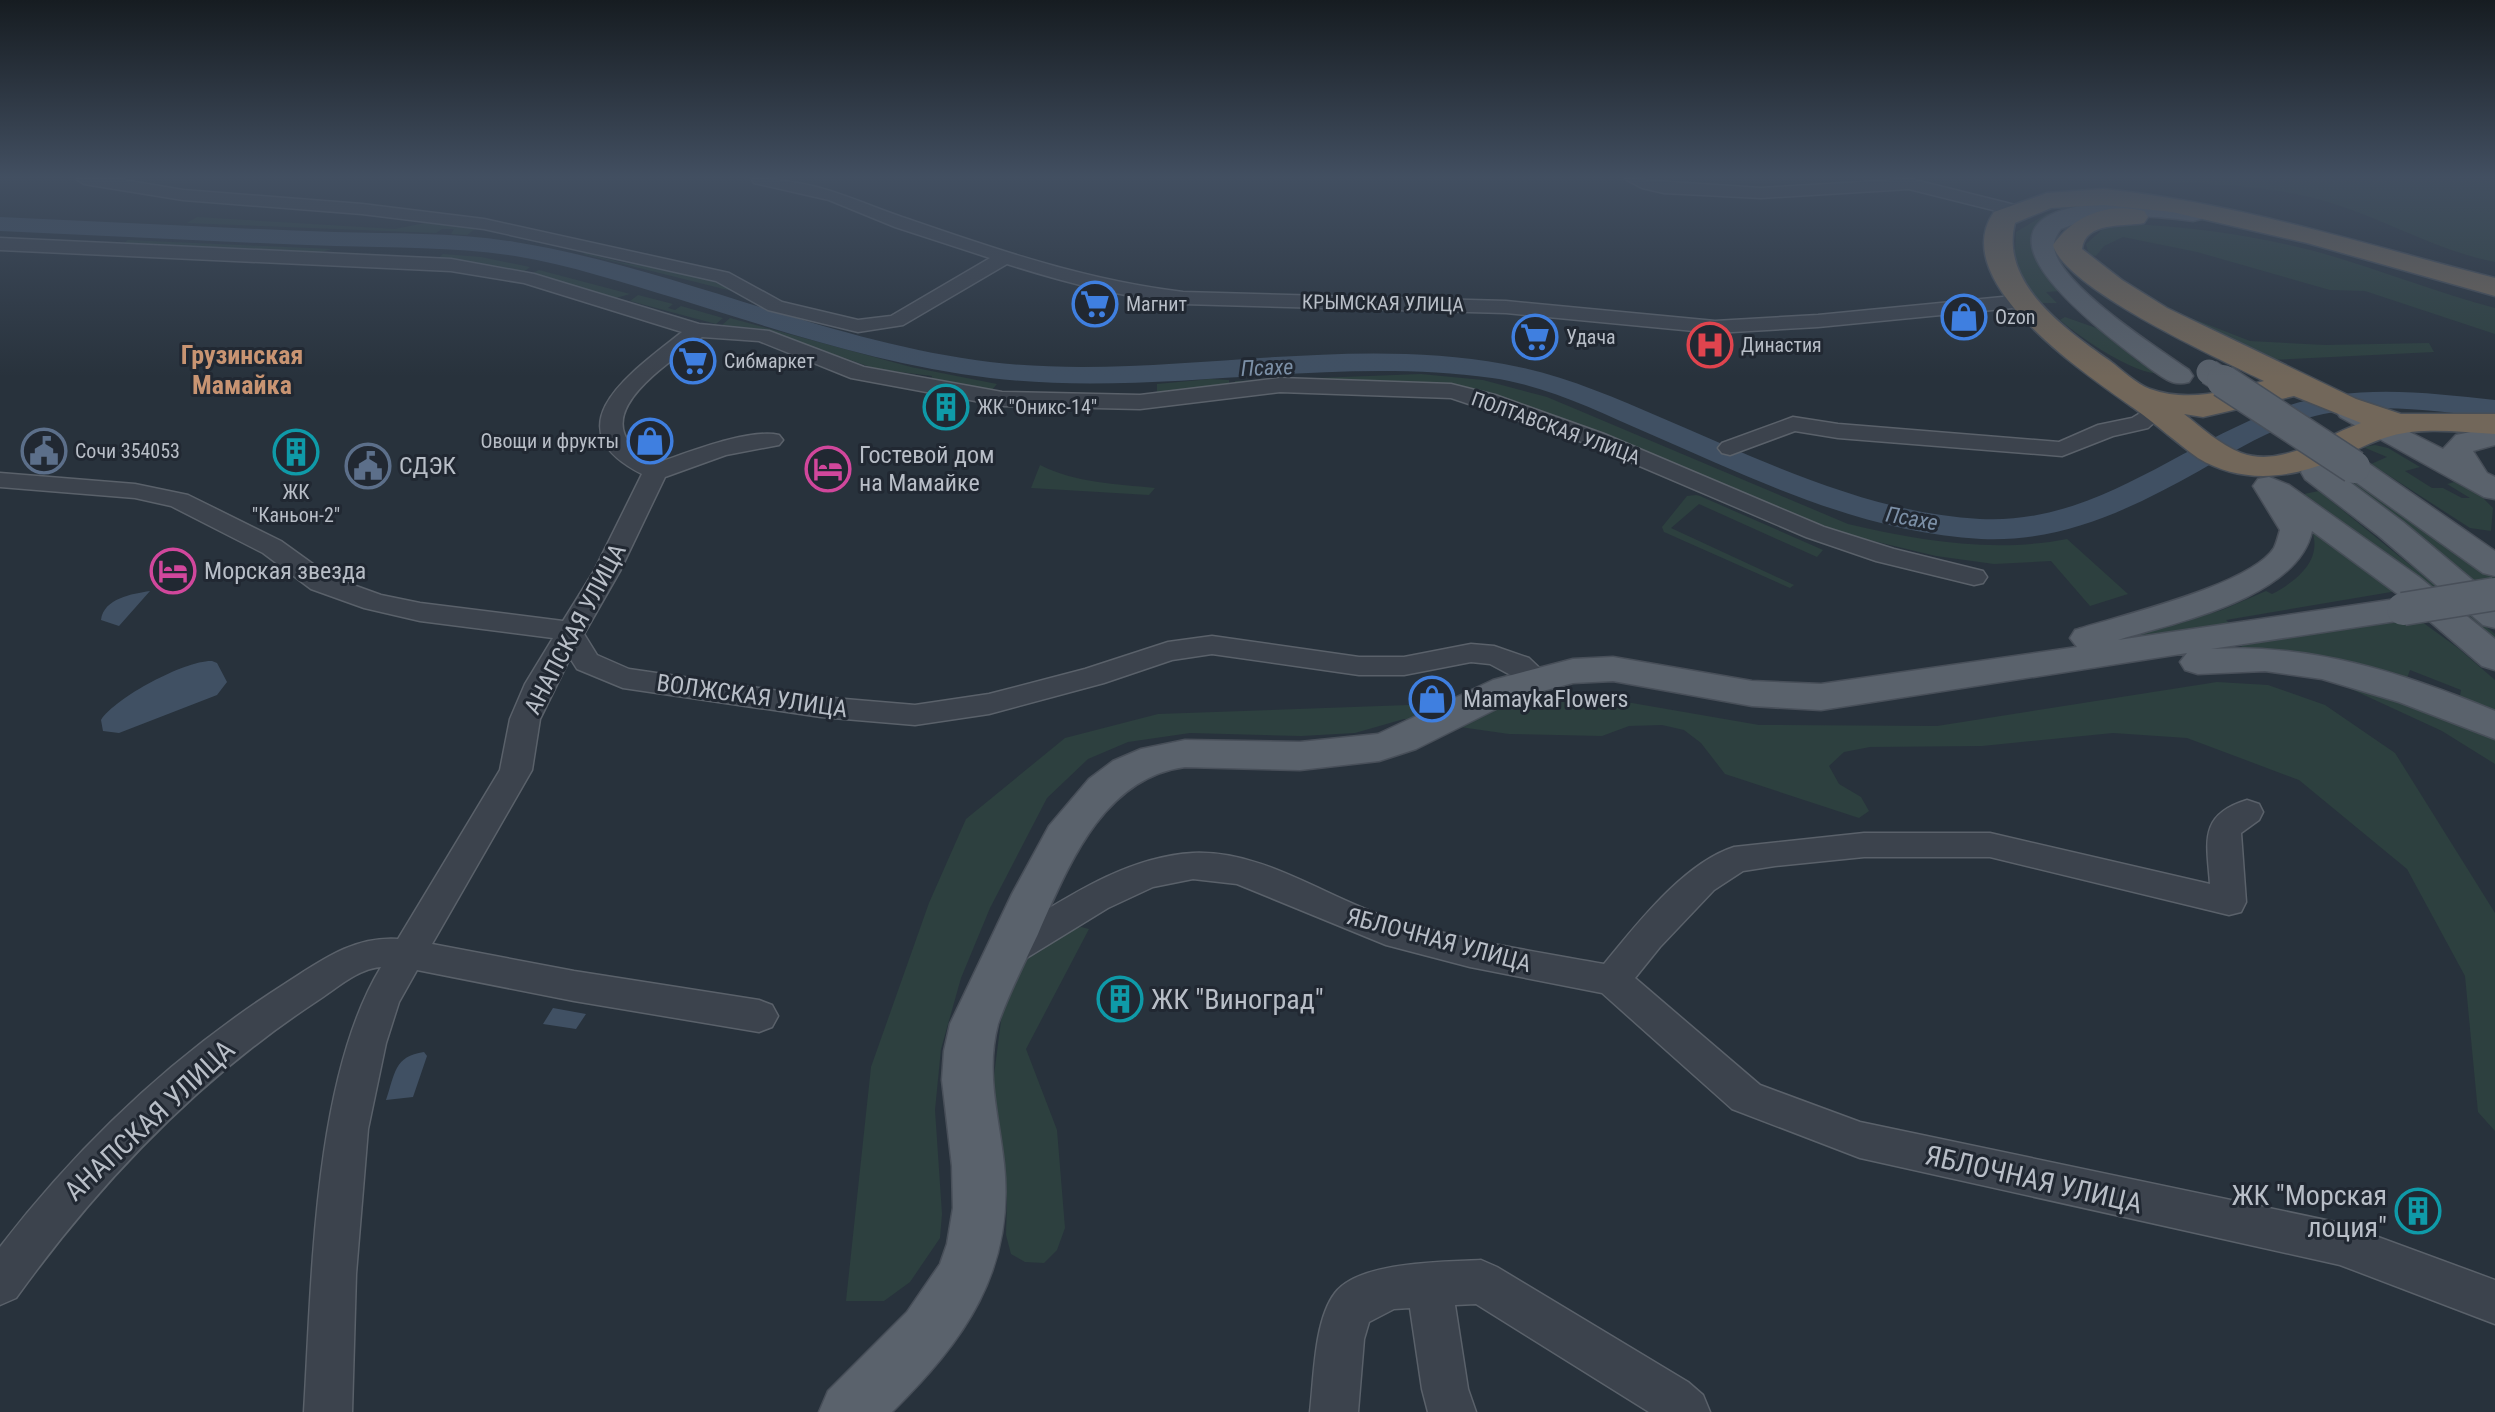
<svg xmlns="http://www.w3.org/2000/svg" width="2495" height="1412" viewBox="0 0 2495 1412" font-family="'Roboto Condensed',sans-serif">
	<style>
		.green { fill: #2d403f }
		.water { fill: #405063 }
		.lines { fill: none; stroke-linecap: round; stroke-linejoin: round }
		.river { fill: #405063; fill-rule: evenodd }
		.minor-casing { stroke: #5a616a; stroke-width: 3 }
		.major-casing { stroke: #484f59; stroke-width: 3 }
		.highway-casing { stroke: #474e57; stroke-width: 3 }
		.minor { fill: #3c434d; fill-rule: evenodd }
		.major { fill: #5a626c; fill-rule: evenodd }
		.highway { fill: #72675a; fill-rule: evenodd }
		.major-bridge-far1-casing { stroke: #484f59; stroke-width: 27; stroke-linecap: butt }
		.major-bridge-casing { stroke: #484f59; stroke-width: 35; stroke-linecap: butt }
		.major-bridge-far1 { stroke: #5a626c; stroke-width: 25 }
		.major-bridge { stroke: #5a626c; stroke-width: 32 }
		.labels { text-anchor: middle; stroke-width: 6; stroke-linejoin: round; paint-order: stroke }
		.far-street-label { font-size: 20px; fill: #b8bec7; stroke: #212832 }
		.far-poi-label { font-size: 20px; fill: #b8bec7; stroke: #212832; text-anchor: start }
		.far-water-label { font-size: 22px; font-style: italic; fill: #7c90a7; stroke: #212832 }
		.poi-label { font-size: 24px; fill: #b8bec7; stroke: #212832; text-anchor: start }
		.street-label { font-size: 24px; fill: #b8bec7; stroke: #212832 }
		.far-district-label { font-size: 26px; font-weight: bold; fill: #c89472; stroke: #212832 }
		.near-poi-label { font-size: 28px; fill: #b8bec7; stroke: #212832; text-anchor: start }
		.near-street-label { font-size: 28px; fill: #b8bec7; stroke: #212832 }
	</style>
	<rect width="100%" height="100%" fill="#28323c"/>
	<path class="green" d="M2134,179H2495V262C2437,251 2385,219 2328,202C2265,183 2200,185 2134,179Z
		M2079,207L2068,214L2038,260L2044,273L2061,291L2046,292L2057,303H2040C2029,293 2025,282 2014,271L2016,232L2046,214Z
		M197,217L395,229L425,223L478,227L467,235L451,234L454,229H442L436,233L187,223Z
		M2135,224C2198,228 2258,236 2318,252C2378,269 2435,292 2495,308V334L2365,291L2330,290L2197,252L2123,237L2104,246L2096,256L2089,255L2086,244L2103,229Z
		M128,240L332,249L313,254L120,246Z
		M585,253L619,262L698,274L752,296L583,254Z
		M443,254L481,257L530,267L525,271L533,273L539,270L630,294L616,298L514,270L437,259Z
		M638,295L673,304L668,308L675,310L681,306L723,318L716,324L630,301Z
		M2160,306L2250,341L2325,345L2429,343L2434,352L2271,360Z
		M2065,317L2099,329L2140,363H2148L2163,374C2134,375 2082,339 2060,320Z
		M730,318L911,367L997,384L991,391L931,379L932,376L876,369L761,329L722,325Z
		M1421,374L1483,380L1547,397L1848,524C1919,541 1995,553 2067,539L2128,594L2090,606L2051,561L1994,564L1936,556L1844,534H1829L1474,394L1235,388V381Z
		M1210,379L1229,380V384L1157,393V384Z
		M2375,445L2388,448L2420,467L2405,471L2432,488H2443L2462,498H2470L2447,484L2454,482L2480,495L2493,508L2491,531L2470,528L2371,464L2387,457L2363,447Z
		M1040,465C1076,483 1116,484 1155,488L1149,495L1031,488Z
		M2344,479L2360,485L2495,578V603Z
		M2319,491L2495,634V648L2340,520L2304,494Z
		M1696,495L1700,496L1823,550L1817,557L1699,504L1671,528L1794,585L1790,588L1664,532L1662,527L1687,496Z
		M2312,531L2403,590L2226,620L2230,624L2125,639L2222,610L2266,591L2272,594C2295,582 2323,561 2312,531Z
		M2418,619L2458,648L2495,680V722L2459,701L2461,690L2410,670L2404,686L2316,660L2267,649L2245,650L2240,645Z
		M2217,682L2268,685L2325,705L2395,753L2495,913V1131L2478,1112L2465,976L2407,869L2299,780L2187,738L2113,733L1982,746L1870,747L1844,752L1829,766L1839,784L1861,797L1869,811L1859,818L1725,774L1701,743L1684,730L1662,725L1629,726L1602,736L1509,734L1404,719L1355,733L1301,736L1190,733L1128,742L1088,759L1047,798L990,908L961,978L941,1049L935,1110L942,1214L940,1238L910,1282L884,1301H846L871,1067L929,903L966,819L1065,738L1158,714L1603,698L1759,725L1937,726Z
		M2373,686L2495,740V764L2442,731L2351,689Z
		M1081,927L1089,929L1026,1049L1057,1130L1065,1228L1057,1250L1044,1263L1025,1262L1011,1254L1006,1235L1007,1201L993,1083L1005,990L1014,966L1041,951L1068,930Z"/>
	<path class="water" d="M150,591L119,626L101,620C104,598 132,594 150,591Z
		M212,661L217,663L227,682L217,695L119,733L103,731L101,720C116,697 186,660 212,661Z
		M553,1008L586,1014L576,1029L543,1024Z
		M424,1052L427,1056L413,1097L386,1100C395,1074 394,1056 424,1052Z"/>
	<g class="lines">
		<path class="river" d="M0,217C112,222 223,228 335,232C395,234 456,232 515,242C676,268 826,342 990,362C1160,382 1334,333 1504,364C1560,374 1611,396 1662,418C1763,461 1869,513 1980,519C2094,525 2177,446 2278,409C2349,383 2422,392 2495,400V418C2436,411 2374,401 2315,416C2274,427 2236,450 2199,471C2131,509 2061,543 1981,539C1865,533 1755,480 1650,434C1599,412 1548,386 1492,378C1325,355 1157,398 990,378C883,365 780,331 678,299C624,283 570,265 515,256C456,247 395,248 335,246C223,242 112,236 0,231Z"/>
		<g class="minor-casing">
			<path id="minor" d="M76,179H118L183,190L362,204L484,219L729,273L782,302L858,320L891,316L990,258L895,227L829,200L754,183L752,179C818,179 851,200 911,220C1001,251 1088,281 1183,292L1506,301L1715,321L1818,315L2023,295L2033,301L2023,307L1818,327L1715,333L1506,313L1183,304C1122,297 1066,283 1007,264L903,325L858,332L768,310L716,281L484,229L362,214L183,200L84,184Z
				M1625,179L1761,188L1911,179L2019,206L2022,210L2013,215L1909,189L1761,198L1664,193L1642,188Z
				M0,238L451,259L534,274L699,324L769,331L864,367L1002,392L1140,395L1280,378L1451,384L1495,395L1604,434L1824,527L1894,549L1983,571L1987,577L1983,583L1974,585L1876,561L1806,537L1588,444L1451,398L1280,392L1140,409L1002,406L851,378L759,341L702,337C662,369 574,422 657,463C687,453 749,428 779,435L783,440L779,445L726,455L665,477L620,571L584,634L597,655L629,669L821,697L915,705L989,694L1085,669L1168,642L1212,636L1359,657H1404L1471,644L1494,646L1529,658L1550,678L1545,685L1535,688L1490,664L1471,662L1404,675H1359L1212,654L1172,660L1104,683L989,714L915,725L821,717L623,688L577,669L570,658L540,719L532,770L432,944L574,971L759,1000L772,1005L778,1016L772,1027L759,1032L574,1001L417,970L399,1002L386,1043L368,1129L356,1274L352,1412H304C312,1282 313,1079 381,967C357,969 336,989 317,1001C197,1080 100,1182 16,1298L0,1305V1247C80,1143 176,1053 286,983C322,960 354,936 398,939L500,770L510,719L525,684L553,638L420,621L364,608L311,589L263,553L171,506L135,498L0,487V473L135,484L188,495L281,541L331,577L381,595L420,603L563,621L594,571L642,474C549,427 633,371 682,332L524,283L451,271L0,250Z
				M2157,403L2165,405L2168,410L2148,428L2113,436L2062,456L1838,438L1795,431L1730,455L1722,453L1718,448L1722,443L1793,417L1838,424L2059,442L2098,425L2132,418Z
				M2247,800L2259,804L2263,812L2259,820L2241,833L2246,902L2241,912L2229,915L1990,857H1864L1775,866L1743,871L1714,890L1660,947L1635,978L1760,1085L1860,1122L2340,1223L2495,1280V1324L2340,1265L1860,1158L1732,1109L1602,993L1470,967L1386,945L1237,884L1193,879L1153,887L1108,908L1020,962L1007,966L994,962L989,952L994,942C1055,906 1120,857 1193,853C1263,850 1325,897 1389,918C1459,940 1532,951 1604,964C1637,924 1684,863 1734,847L1864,833H1990L2210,884C2207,842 2198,815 2247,800Z
				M1481,1260L1497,1267L1688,1382L1703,1395L1710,1412H1649L1476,1304L1455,1305L1468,1389L1476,1412H1428L1422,1389L1410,1308L1394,1309L1369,1322L1364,1339L1358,1412H1310C1314,1379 1314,1320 1335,1293C1359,1261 1445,1262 1481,1260Z"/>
		</g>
		<g class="major-casing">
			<path id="major" d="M2139,202L2193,207L2201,209L2204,214L2201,219L2193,221C2148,215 2104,211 2061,229C2056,236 2052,243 2055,252C2066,289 2156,347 2189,370L2193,376L2189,382C2174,386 2167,380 2155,372C2077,314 1930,201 2139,202Z
				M2350,402L2443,449L2456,435L2495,427V445L2473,451L2487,473L2495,477V499L2484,497L2340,417L2336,411L2340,405Z
				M2354,458L2365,461L2495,551V576L2483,573L2343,473L2339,467L2343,461Z
				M2316,463L2327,465L2403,522L2495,599V628L2483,625L2379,536L2305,479L2301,472L2305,465Z
				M2269,477L2289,485L2419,577L2495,639V670L2482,666L2419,612L2415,617L2403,620L2211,649C2310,643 2404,673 2495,711V739L2399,702L2322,679L2265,671L2198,674L2185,670L2180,662L2187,653L1821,710L1752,706L1613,681L1573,683L1520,697L1416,749L1379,761L1300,770L1185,767C1102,778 1068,867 1038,934C1024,964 1009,993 998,1024C985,1073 999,1116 1004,1164C1015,1271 964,1341 892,1412H819L828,1391L907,1312L940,1264L947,1244L953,1208L952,1166L942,1080L944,1051L950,1024L1012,894L1049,826L1089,779L1113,761L1141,749L1185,740L1300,742L1378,734L1493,680L1573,659L1613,657L1752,681L1821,684L2077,647L2070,638L2075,630C2119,616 2251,585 2274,548C2277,542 2278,536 2280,530L2253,486L2258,479ZM2312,531L2403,598L2118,640C2174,623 2298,598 2312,531Z"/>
		</g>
		<g class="highway-casing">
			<path id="highway" d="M2104,189C2239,203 2365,245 2495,278V296L2307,243L2172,212L2104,205L2051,208L2015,223C1999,284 2068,331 2110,361C2122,370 2136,384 2150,389C2190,403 2226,391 2264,381C2222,360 2065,289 2053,245C2074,215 2109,202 2144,211L2148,217L2144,223C2125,227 2085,221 2082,249L2122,280L2167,308L2356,399L2401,414H2495V434C2461,432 2423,427 2391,436C2371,441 2353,452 2334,460C2289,479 2241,484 2198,458C2177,443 2157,425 2135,409C2090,377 1945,282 1994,212L2047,193ZM2294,396L2361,423C2324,436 2282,468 2241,453C2220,445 2201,427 2184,414L2203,417Z"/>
		</g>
		<use href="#minor" class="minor"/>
		<use href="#major" class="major"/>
		<use href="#highway" class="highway"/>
		<g class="major-bridge-far1-casing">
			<path id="major-bridge-far1" d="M2209,372L2226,383"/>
		</g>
		<g class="major-bridge-casing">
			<path id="major-bridge" d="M2223,381L2354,467
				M2403,609L2495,594"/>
		</g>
		<use href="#major-bridge-far1" class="major-bridge-far1"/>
		<use href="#major-bridge" class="major-bridge"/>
	</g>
	<linearGradient id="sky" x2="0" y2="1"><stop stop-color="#161c21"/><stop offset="0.47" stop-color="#424f61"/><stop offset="1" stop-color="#424f61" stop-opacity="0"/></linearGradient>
	<rect width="2495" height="377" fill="url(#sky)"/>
	<defs>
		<g id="supermarket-ring" transform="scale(2.3)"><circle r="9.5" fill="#212832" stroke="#3f7fe0" stroke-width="1.5"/><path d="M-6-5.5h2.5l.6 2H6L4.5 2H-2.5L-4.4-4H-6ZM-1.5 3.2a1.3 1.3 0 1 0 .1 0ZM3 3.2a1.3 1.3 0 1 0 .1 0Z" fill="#3f7fe0"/></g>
		<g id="shop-ring" transform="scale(2.3)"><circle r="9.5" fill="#212832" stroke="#3f7fe0" stroke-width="1.5"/><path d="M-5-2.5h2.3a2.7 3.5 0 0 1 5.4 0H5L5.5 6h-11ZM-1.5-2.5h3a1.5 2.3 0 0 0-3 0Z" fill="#3f7fe0"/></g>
		<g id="hospital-ring" transform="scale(2.3)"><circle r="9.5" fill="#212832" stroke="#e0444e" stroke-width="1.5"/><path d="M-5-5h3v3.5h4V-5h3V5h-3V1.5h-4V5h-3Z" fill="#e0444e"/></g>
		<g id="building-ring" transform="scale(2.3)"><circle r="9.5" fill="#212832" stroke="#0f9aa8" stroke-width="1.5"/><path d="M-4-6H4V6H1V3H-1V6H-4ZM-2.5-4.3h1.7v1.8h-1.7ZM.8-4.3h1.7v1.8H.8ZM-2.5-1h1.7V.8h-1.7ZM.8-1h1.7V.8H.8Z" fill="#0f9aa8"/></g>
		<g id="civic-ring" transform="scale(2.3)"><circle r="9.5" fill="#212832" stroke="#5c6f8a" stroke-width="1.5"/><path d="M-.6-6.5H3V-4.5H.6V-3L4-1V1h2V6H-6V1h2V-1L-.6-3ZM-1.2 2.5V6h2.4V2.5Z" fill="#5c6f8a"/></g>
		<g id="hotel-ring" transform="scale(2.3)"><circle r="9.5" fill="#212832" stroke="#d1479c" stroke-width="1.5"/><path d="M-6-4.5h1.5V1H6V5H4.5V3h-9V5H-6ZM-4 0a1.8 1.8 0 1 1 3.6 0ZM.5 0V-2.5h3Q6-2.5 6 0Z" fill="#d1479c"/></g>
	</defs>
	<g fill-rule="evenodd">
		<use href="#supermarket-ring" x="1095" y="304"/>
		<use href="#shop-ring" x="1964" y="317"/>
		<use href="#supermarket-ring" x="1535" y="337"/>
		<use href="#hospital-ring" x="1710" y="345"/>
		<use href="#supermarket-ring" x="693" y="361"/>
		<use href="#building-ring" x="946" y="407"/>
		<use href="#shop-ring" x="650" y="441"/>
		<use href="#civic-ring" x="44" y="451"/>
		<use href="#building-ring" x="296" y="452"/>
		<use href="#civic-ring" x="368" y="466"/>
		<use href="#hotel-ring" x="828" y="469"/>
		<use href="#hotel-ring" x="173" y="571"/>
		<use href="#shop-ring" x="1432" y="699"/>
		<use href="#building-ring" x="1120" y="999"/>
		<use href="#building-ring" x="2418" y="1211"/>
	</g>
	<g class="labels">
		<g class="far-street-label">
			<text transform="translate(1383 303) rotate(1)" y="7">КРЫМСКАЯ УЛИЦА</text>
			<text transform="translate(1556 428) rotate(20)" y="7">ПОЛТАВСКАЯ УЛИЦА</text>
		</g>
		<g class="far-poi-label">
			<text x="1126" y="311">Магнит</text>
			<text x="1995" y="324">Ozon</text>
			<text x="1566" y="344">Удача</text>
			<text x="1741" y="352">Династия</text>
			<text x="724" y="368">Сибмаркет</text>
			<text x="977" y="414">ЖК "Оникс-14"</text>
			<text x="619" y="448" text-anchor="end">Овощи и фрукты</text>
			<text x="75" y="458">Сочи 354053</text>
			<text x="296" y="499" text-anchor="middle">ЖК<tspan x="296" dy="23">"Каньон-2"</tspan></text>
		</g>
		<g class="far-water-label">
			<text transform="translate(1267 367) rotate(-2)" y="8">Псахе</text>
			<text transform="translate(1912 518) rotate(10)" y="8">Псахе</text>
		</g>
		<g class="poi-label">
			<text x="859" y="463">Гостевой дом<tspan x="859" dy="28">на Мамайке</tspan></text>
			<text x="399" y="474">СДЭК</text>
			<text x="204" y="579">Морская звезда</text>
			<text x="1463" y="707">MamaykaFlowers</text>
		</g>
		<g class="street-label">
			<text transform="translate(575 629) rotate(-62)" y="8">АНАПСКАЯ УЛИЦА</text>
			<text transform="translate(752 696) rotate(8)" y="8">ВОЛЖСКАЯ УЛИЦА</text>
			<text transform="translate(1439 940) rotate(15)" y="8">ЯБЛОЧНАЯ УЛИЦА</text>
		</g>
		<g class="far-district-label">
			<text x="242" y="364">Грузинская<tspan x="242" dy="30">Мамайка</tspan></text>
		</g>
		<g class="near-poi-label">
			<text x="1151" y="1009">ЖК "Виноград"</text>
			<text x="2387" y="1205" text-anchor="end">ЖК "Морская<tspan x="2387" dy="32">лоция"</tspan></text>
		</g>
		<g class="near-street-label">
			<text transform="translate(149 1120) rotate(-43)" y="10">АНАПСКАЯ УЛИЦА</text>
			<text transform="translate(2034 1179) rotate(13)" y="10">ЯБЛОЧНАЯ УЛИЦА</text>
		</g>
	</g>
</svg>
